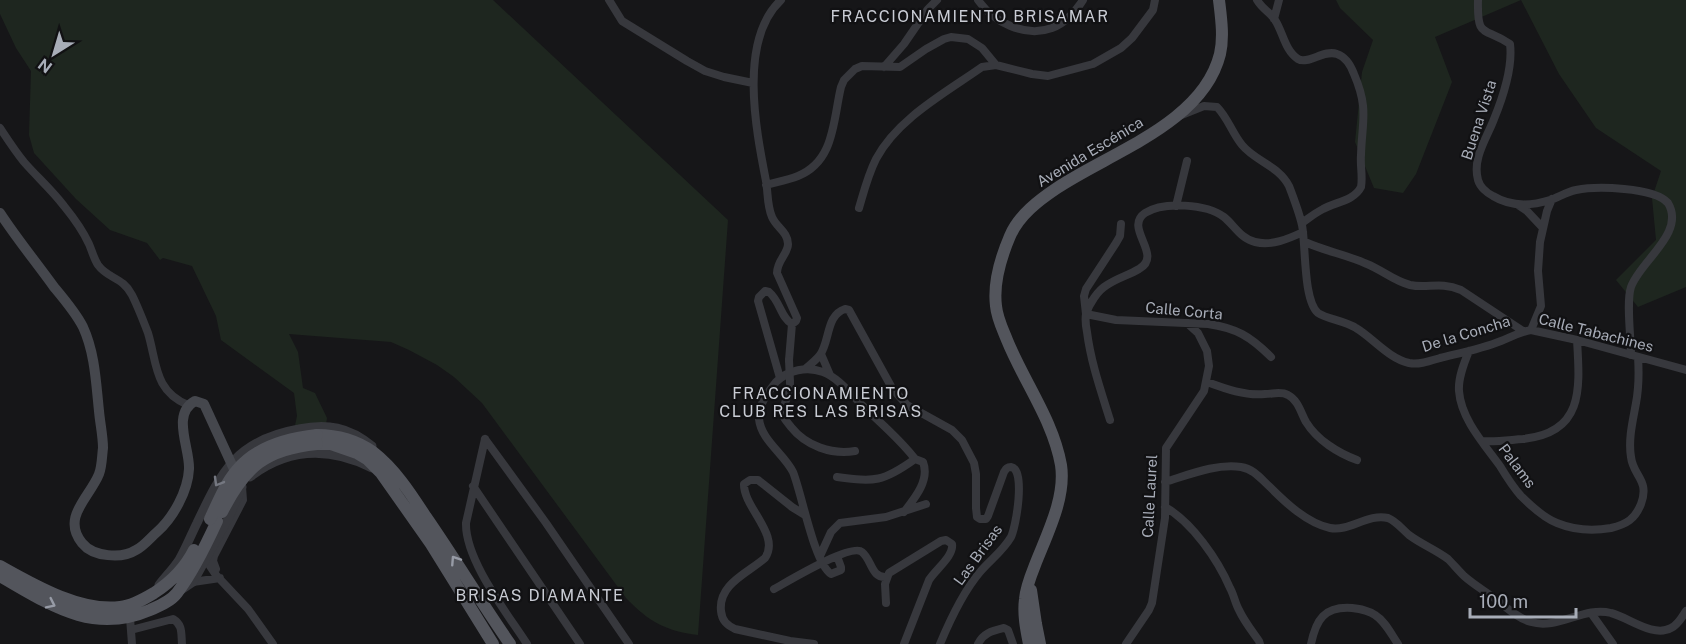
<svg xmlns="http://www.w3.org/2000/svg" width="1686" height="644" viewBox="0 0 1686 644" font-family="'Public Sans',sans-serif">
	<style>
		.green { fill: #1e261f }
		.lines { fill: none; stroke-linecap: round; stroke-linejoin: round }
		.minor { stroke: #37383d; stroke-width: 8 }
		.tertiary { stroke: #37383d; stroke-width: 9 }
		.secondary { stroke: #45474d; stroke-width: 10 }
		.primary { stroke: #53555c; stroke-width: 12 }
		.minor-bridge { stroke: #37383d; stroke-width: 8 }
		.primary-bridge { stroke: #53555c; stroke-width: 12 }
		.oneway { stroke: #757881 }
		.oneway2 { stroke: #979ba6 }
		.labels { text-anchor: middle; stroke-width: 4.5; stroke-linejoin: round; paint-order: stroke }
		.street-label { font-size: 15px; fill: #a8adb8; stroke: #111113 }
		.neighbourhood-label { font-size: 16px; letter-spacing: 1.5px; fill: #c9ccd4; stroke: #111113 }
	</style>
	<rect width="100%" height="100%" fill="#161618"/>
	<path class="green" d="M0,0H493L728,220L698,635C666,631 649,622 626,598L482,403L454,377L437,365L409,350L391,342L289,334L298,352L303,388L315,393L327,418L325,431L293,435L297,416L294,393L221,340L216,316L192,266L163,258L160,260L147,243L110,230L76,199L34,153L29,135L31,71L16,48L0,14Z
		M1336,0H1686V287L1638,307L1616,280L1656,240L1652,198L1661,171L1596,128L1559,74L1521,0L1435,37L1452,82L1416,174L1403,193L1374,188L1355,142L1362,72L1373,40L1340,8Z"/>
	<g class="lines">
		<path class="minor" d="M609,0L622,21L687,61L705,71L724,77L753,83
			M978,0C993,22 1025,38 1052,28C1065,23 1076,11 1083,0
			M1257,0C1263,10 1270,12 1275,20C1283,32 1285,51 1298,59C1308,65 1324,49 1337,54C1346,57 1351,66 1354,74C1369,109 1362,121 1361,155C1360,166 1363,176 1361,187C1354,201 1335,202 1323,209C1315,213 1309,218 1302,223
			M1478,0C1477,40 1484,26 1510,44C1513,68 1503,97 1494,119C1487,138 1472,158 1478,180C1480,187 1487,193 1493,196C1511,207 1531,206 1550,200C1559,197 1566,192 1576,190C1596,186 1654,187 1668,203C1686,233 1640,261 1631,287C1626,302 1631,337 1631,355
			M1274,19L1279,0
			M884,67L904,44L928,9L937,0
			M1179,116L1204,106L1217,107C1228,118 1232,133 1242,145C1255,161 1279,166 1289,186C1294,199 1299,212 1302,225C1306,245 1303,300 1318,313C1327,319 1345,321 1356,328C1373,338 1388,358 1409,363C1419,365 1430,361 1440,358C1460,353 1481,349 1501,341C1511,337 1520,332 1531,330L1577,340L1686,370
			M0,128C8,140 15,151 24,162C37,177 52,190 64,206C73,217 83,231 89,244C92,251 94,259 98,265C108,279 123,277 132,295C138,307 143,320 148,333C157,363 154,391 188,405
			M766,185C777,182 788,180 798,176C835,161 833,120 841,87L844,80L855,69L862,66L900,67L926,49L944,39L951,37L968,39L982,48L996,65L1032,74L1048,76L1093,64L1121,48L1132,38L1153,10L1155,0
			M1518,205L1527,211L1543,228
			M1176,206L1187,161
			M859,208C864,191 868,175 876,159C897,119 945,93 982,67L996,65
			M1121,224L1120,236L1116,243L1086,289L1084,296L1086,314L1116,320L1208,324C1236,328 1250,336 1271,357
			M1305,242C1325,251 1347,255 1367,264C1382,270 1394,281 1410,285C1428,289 1439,281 1461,290L1523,331
			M1531,330L1541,306L1538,271L1540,242L1547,211L1552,199
			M1469,351C1464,363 1458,378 1459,391C1461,419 1484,444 1500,466C1506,476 1513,487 1521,496C1531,506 1544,518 1557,523C1574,530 1594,531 1611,528C1627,524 1635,519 1641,504C1650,480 1633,476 1631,457C1628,439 1633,420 1636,403C1639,387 1639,372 1638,357
			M821,354L830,375
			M789,360L792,324
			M805,369C810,365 816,360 820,355C830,341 826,315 845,309L849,310L892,388L907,405L952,430L962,440L974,463L976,474V508L977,517L980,519H986L988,516L1004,472C1006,469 1007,467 1011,467C1026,469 1016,527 1011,537C1003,551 990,560 980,572C963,592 950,620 940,644
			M780,378L758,301L759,297L765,291L769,292C780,301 781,318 792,324L796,321L797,318L777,273C777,260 788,254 788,244C788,232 776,227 772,217C767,206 768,192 766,181C756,130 738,40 781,0
			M790,382C791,394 782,404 783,415C784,419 788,423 791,427C806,446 832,455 855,451
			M1207,382C1226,389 1245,396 1265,394C1273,394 1281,391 1288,395C1298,400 1301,413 1306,422C1317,440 1338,453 1357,460
			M1110,420C1101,391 1091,363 1087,332C1086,327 1085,320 1086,314C1089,304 1098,290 1107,285C1117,278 1129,275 1139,269C1164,255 1123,228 1145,213C1163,201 1207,204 1224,217C1234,225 1241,239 1255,242C1272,246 1288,239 1303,232
			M485,439L546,523L629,644
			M485,439L466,523C465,560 507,613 527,644
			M1482,441C1496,442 1509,440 1523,439C1584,433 1580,389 1577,340
			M1165,482C1188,475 1217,463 1241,467C1254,469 1261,479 1270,487C1286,503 1307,523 1330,528C1349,532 1368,513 1388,518C1396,521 1402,529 1409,535C1421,544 1436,550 1448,559C1453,564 1458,570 1464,576C1473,584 1483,590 1493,597C1505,606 1517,618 1531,622C1558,630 1584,606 1611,613C1628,617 1653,638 1671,628C1678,625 1682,617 1686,611
			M473,486L580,644
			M1165,507C1192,522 1218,560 1230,588C1234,595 1235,603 1239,610C1244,621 1252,631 1259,641L1260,644
			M904,512C915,498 930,480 923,462L915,459
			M805,515L792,507L758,480H750L744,484C743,507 781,535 765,558C748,573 718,584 721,611C722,621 727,625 735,629L790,641L814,644
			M820,556L831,532L840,523L886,517L926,504
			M837,556L841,567V570L831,574C814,563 802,494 793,472C784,454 761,440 759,419C758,405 768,392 776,382C788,370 807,366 823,372C837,377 850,393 861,404C879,422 900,439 915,459C883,482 875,482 837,477
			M206,560L216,575L248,609L273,644
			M216,569L213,561L214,556L243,500L242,487
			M193,582L220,578
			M774,589C787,582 851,543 862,552C872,560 871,578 886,577
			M886,603L885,584L889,573L941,541L946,540L952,544C954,556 936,569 929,580L904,644
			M1591,613L1613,644
			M130,618L132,644
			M131,630L173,619C183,625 181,633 182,644
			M978,644C983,633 992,631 1004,628L1008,630L1013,644
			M1126,644L1149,610L1152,603L1165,518L1166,448L1204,391L1209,366L1207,351L1198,333L1187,323
			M1311,644C1316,620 1324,606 1352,608C1360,609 1368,610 1375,615C1385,621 1391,634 1398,644"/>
		<path class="tertiary" d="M250,477C289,447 330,447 372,468
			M159,585C165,577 173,569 179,560C186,548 191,535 197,523C222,470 237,440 299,429C327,423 349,427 372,446
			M181,590L193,582L228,519L242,487"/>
		<path class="secondary" d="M0,213C17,239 36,262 54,287C64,299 76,313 83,327C95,353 96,383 99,411C100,423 103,436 103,448C102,455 102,467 99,474C90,497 61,517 82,543C93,557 122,559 136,550C144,546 150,538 157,532C173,518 188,491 189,469C190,448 171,414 195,401L204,404L238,478"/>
		<path class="primary" d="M317,435C337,435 356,440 373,452C395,469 411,494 426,517C455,559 481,602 510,644
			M317,444H331L357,453L367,459L381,473L431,544L493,644
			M0,566C34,585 80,612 120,607C132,606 144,599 154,593C171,582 185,568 194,550
			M0,576C49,604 92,635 150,610C159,606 170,602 177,593C193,572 206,545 217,521
			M1031,590L1036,624L1040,644
			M1029,644C1026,629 1023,614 1025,599C1026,587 1031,575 1035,565C1047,534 1066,498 1061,465C1053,420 1024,382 1007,340C1003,330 997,318 996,306C993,282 1001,257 1010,236C1019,215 1039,200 1057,188C1111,152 1203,123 1220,54C1224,37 1221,17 1219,0"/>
		<path class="minor-bridge" d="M789,360L790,382"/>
		<path class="primary-bridge" d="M222,512C245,467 265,449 317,444
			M210,519C218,502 225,484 237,470C256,447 289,438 317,435"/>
	</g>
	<defs><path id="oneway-chevron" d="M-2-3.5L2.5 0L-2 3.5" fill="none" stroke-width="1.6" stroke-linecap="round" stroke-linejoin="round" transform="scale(1.5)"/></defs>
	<use class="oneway" href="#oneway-chevron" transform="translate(218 482) rotate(120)"/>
	<g class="oneway2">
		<use href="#oneway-chevron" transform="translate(455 560) rotate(-123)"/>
		<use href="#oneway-chevron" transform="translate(51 604) rotate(26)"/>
	</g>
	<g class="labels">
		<g class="street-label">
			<text transform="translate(1479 120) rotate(-72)" y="5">Buena Vista</text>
			<text transform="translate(1090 152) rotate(-31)" y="5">Avenida Escénica</text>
			<text transform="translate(1184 311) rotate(5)" y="5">Calle Corta</text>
			<text transform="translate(1596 333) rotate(14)" y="5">Calle Tabachines</text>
			<text transform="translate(1466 334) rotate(-17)" y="5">De la Concha</text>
			<text transform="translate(1517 466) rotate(53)" y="5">Palams</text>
			<text transform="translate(1150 496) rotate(-87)" y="5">Calle Laurel</text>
			<text transform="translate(978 555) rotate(-54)" y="5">Las Brisas</text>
		</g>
		<g class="neighbourhood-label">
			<text x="970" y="22">FRACCIONAMIENTO BRISAMAR</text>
			<text x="821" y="399">FRACCIONAMIENTO<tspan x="821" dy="18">CLUB RES LAS BRISAS</tspan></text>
			<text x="540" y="601">BRISAS DIAMANTE</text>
		</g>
	</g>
	<g transform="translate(54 54) rotate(217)" stroke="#111113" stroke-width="4.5" paint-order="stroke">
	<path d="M0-4.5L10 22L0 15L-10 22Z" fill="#a8adb8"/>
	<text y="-9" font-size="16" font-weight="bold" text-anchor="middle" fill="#a8adb8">N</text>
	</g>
	<path d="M1470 608v9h106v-9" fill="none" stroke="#a8adb8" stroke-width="3"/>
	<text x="1479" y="608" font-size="18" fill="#a8adb8" stroke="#111113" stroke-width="4.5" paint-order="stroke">100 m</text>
</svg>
